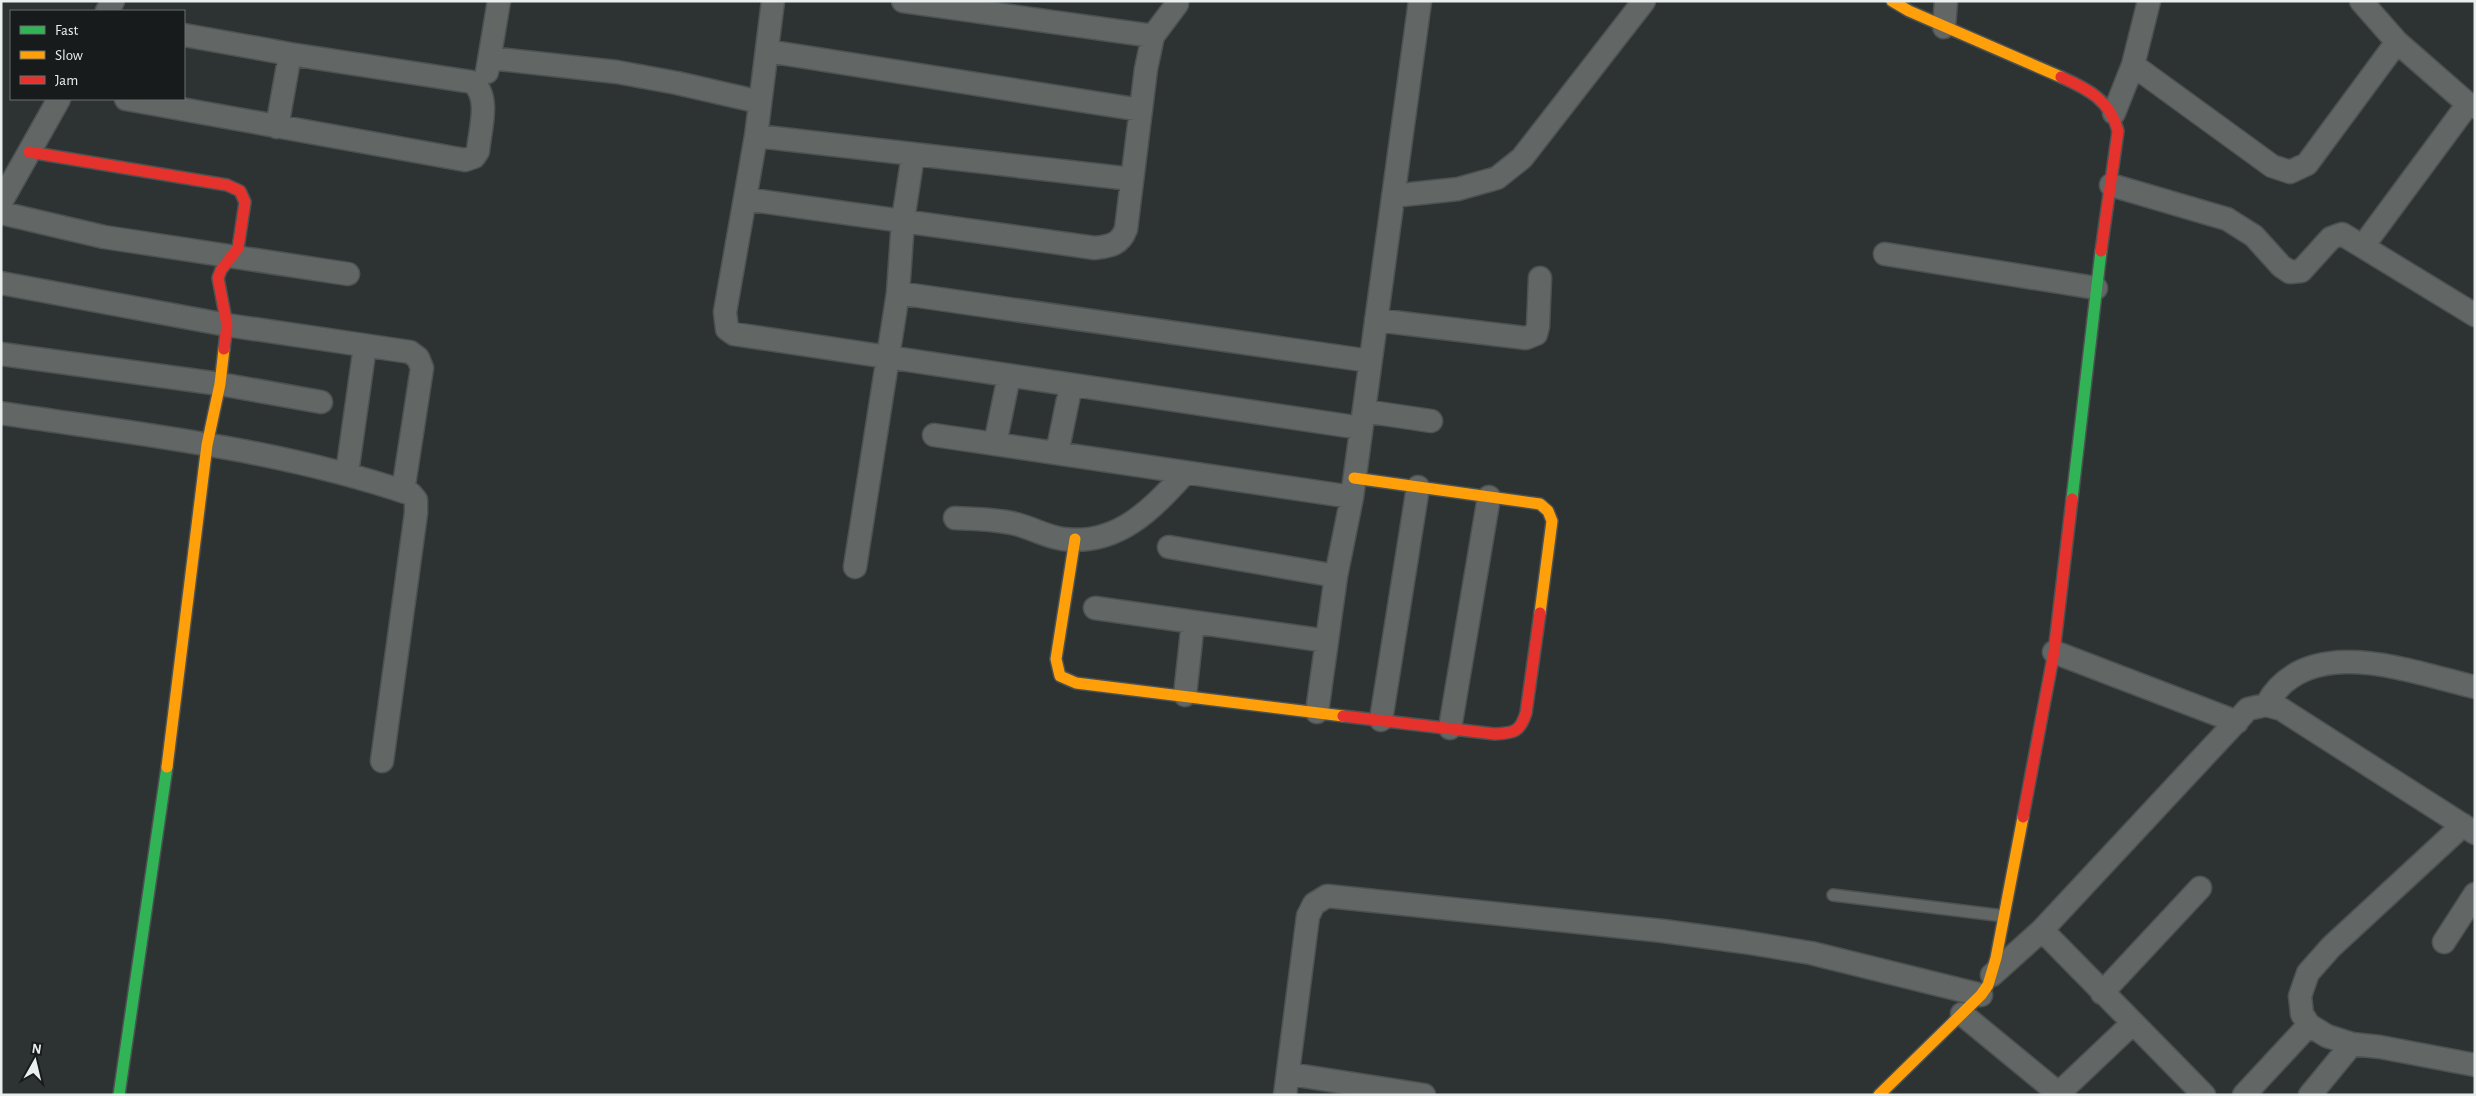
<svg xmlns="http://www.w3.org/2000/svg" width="2476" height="1096" viewBox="0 0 2476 1096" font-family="'Alegreya Sans',sans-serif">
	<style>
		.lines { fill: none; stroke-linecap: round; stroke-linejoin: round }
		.lane-casing { stroke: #4c5151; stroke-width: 14 }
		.street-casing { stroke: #4c5151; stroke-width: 25 }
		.fast-casing { stroke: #4c5151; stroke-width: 14 }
		.slow-casing { stroke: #4c5151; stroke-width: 14 }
		.jam-casing { stroke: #4c5151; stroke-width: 14 }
		.lane { stroke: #626665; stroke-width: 11 }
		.street { stroke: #626665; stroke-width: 22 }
		.fast { stroke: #30b455; stroke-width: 11 }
		.slow { stroke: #ff9f0a; stroke-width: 11 }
		.jam { stroke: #e5322d; stroke-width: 11 }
	</style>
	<rect width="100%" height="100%" fill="#2d3332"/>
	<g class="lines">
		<g class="lane-casing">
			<path id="lane" d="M1833,895L2004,916"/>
		</g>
		<g class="street-casing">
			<path id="street" d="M773,1L756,136L725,312L727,329L734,334L1361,428
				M903,1L1153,36
				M2361,1L2397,42L2468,104L2475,107
				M107,11L113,1
				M1944,27L1946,1
				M767,51L1141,110
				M490,58L617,72L677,83L760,102
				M2133,65L2272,166L2290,172L2307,164L2397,42
				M487,72L499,1
				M126,99L465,160L474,157L478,151C480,129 491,96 472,82L290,54L184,35
				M2114,113L2133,65L2149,1
				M277,127L290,54
				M756,136L1131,179
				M2111,185L2227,219L2254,236L2281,266L2290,272L2301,271L2331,238L2342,234L2475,315
				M1393,196L1458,189L1497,178L1522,158L1644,1
				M745,199L1095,248C1110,246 1120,245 1126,229L1146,69L1153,36L1177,4
				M1,202L59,99
				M1,213L104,237L348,274
				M2363,246L2468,104
				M1885,254L2096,288
				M1,283L227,325L410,352L418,358L422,368L403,491
				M898,293L1370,361
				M1376,320L1526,338L1536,334L1538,326L1540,278
				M1,354L220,384L321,402
				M1364,411L1431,421
				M1,413C138,434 279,449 411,494L416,500V513L382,761
				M934,435L1352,497
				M995,444L1009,376
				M1057,453L1071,385
				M347,473L365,346
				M955,518C976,519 997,519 1016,524C1032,528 1047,537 1063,539C1118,546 1152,509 1185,473
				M1169,547L1336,576
				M855,567L898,293L903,220L913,155
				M1095,608L1327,641
				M2054,652L2237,722
				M1185,695L1193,622
				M2266,705C2307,631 2411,672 2475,687
				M1317,712L1336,576L1352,497L1420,1
				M1381,720L1418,487
				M1450,728L1489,497
				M2463,825L2331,947L2308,973L2300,996L2302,1014L2309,1025L2327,1036L2352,1044L2380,1047L2475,1065
				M2042,930L2204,1095
				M2444,942L2475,894
				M1992,975L2042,930L2248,709L2266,705L2281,709L2475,833
				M2102,993L2200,888
				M1962,1014L2058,1093
				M1290,1074L1424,1095
				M1285,1095L1308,916L1314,904L1327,896L1663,931L1744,942L1811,953L1981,995
				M2057,1095L2133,1023
				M2244,1095L2309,1025
				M2310,1095L2352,1044"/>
		</g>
		<g class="fast-casing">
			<path id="fast" d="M2072,499L2101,251
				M119,1095L167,767"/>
		</g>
		<g class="slow-casing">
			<path id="slow" d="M1892,1L1909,11L2061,77
				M1354,478L1540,504L1548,511L1552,521L1540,613
				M1075,539L1056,659L1060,676L1076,683L1343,716
				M167,767L207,445L220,384L224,349
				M1879,1095L1981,995L1988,985L1996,958L2023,817"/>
		</g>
		<g class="jam-casing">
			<path id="jam" d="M2061,77C2088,89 2110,100 2118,131L2101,251
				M29,152L227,185L240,191L245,202L238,248L221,270L218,278L227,325L224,349
				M1343,716L1495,734C1514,733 1520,732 1526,713L1540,613
				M2023,817L2054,652L2072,499"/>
		</g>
		<use href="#lane" class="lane"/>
		<use href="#street" class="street"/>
		<use href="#fast" class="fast"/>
		<use href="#slow" class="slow"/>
		<use href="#jam" class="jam"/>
	</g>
	<rect width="2476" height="1096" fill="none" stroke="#e9efef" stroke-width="5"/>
	<rect x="10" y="10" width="175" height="90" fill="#171b1b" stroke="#6b7070"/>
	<rect x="20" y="26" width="25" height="8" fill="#30b455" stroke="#6b7070"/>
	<text x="55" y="35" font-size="15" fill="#e9efef">Fast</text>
	<rect x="20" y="51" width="25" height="8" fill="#ff9f0a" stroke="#6b7070"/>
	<text x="55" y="60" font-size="15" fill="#e9efef">Slow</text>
	<rect x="20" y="76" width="25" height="8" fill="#e5322d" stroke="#6b7070"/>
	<text x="55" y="85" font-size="15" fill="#e9efef">Jam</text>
	<g transform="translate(35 1061) rotate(8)" stroke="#171b1b" stroke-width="4" paint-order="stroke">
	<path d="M0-4L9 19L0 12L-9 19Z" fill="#e9efef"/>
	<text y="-8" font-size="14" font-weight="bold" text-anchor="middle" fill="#e9efef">N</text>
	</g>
</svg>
